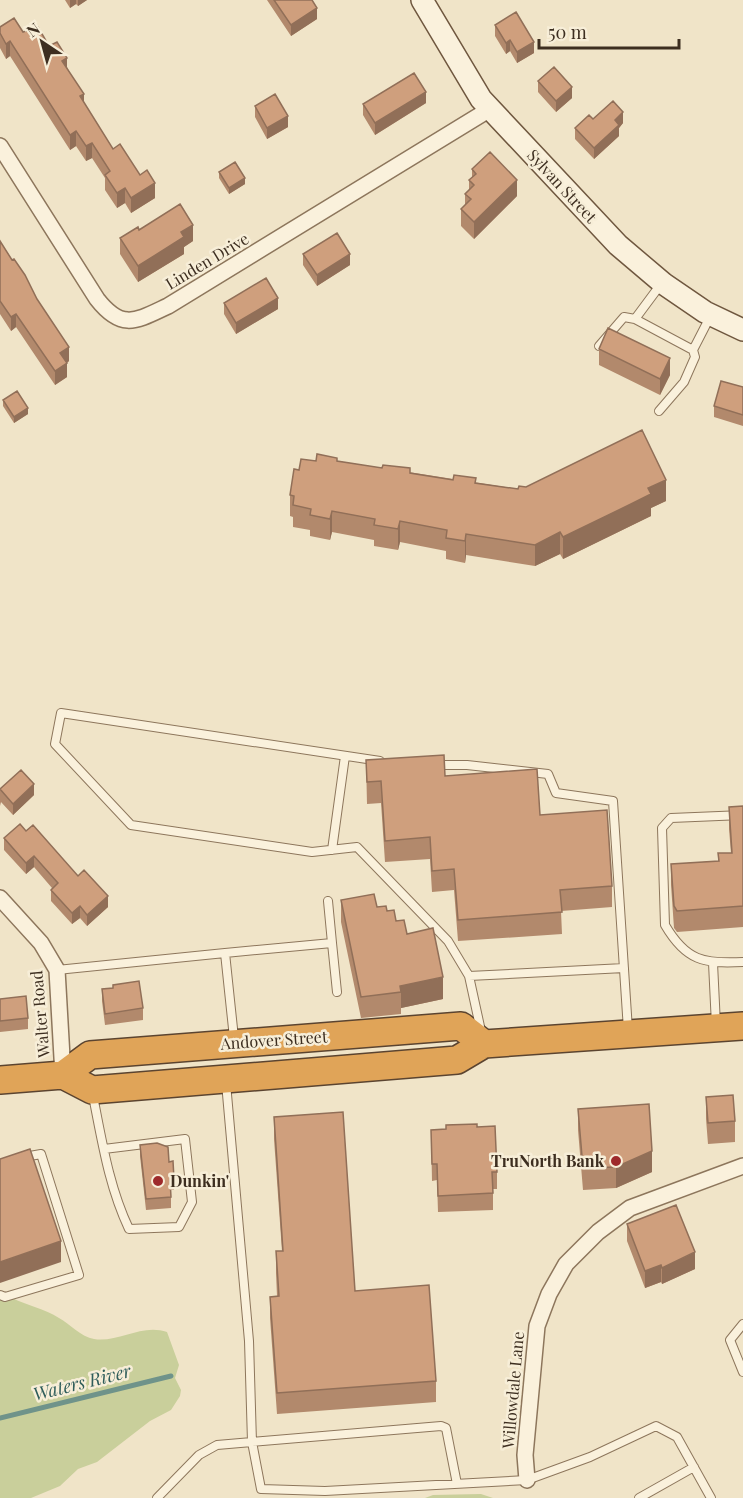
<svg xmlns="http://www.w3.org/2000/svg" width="743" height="1498" viewBox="0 0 743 1498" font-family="'Playfair Display',serif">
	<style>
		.green { fill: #c9cf9b }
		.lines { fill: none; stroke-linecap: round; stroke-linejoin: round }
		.stream { stroke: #6f938a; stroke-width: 5 }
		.lane-casing { stroke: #8d765c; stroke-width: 10 }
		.street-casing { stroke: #8d765c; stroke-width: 18 }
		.secondary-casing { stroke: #6f573f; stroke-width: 24 }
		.highway-casing { stroke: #5b4430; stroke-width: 30 }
		.lane { stroke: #faf1dc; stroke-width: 8 }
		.street { stroke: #faf1dc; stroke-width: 15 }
		.secondary { stroke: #faf1dc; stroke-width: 21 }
		.highway { stroke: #e0a458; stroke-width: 27 }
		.wall { fill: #b2896c }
		.shaded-wall { fill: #916f58 }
		.building { fill: #cf9f7d; stroke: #916f58; stroke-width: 1.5 }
		.poi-dot { fill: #9e2a2b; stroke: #f7eed8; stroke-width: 2 }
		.labels { text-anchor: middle; stroke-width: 5; stroke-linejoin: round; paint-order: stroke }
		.street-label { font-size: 16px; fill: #3d2e20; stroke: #f7eed8 }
		.poi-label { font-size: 16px; font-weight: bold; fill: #3d2e20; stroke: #f7eed8; text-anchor: end }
		.water-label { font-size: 18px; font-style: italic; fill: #2f5d5a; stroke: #f7eed8 }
	</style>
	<rect width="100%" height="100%" fill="#f0e4c8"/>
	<path class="green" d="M12,1298C26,1305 45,1309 59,1318C70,1324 81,1337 94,1339C118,1343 142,1323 167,1332L179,1365L175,1378L181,1390L180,1396L171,1410L150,1421L97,1462L78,1469L60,1486L31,1498H0V1300Z
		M481,1494L493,1498H425L433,1495Z"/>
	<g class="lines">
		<path class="stream" d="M0,1418L171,1376"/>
		<g class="lane-casing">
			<path id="lane" d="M661,284L635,319L693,350
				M599,346L624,317L635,319
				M659,411L684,382L695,357L693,350L711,315
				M380,761L61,713L55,744L131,825L312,852L357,847L448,941L469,976L481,1031
				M436,765H467L548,774L556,793L613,801L628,1030
				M743,815L671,818L662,828L665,925C686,961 704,964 743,962
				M332,850L345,756
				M332,943L337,992
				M225,953L332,943L328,901
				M713,963L716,1025
				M57,970L225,953L234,1038
				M469,976L624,968
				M93,1096C102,1141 109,1187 129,1229L179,1227L192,1202L185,1139L104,1149
				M0,1295L5,1297L79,1275L41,1154L24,1157
				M743,1324L730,1340L743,1372
				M457,1484L446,1428L441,1426L252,1442L261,1489L325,1491L527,1480L590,1457L656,1426L677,1437L711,1498
				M157,1498L199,1455L217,1445L252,1442L249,1341L226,1083
				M639,1498L694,1467"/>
		</g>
		<g class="street-casing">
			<path id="street" d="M0,146L97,299C122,331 136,321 168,306L490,109
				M0,898L41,943L57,970L63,1075
				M527,1480L525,1455L537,1326L549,1294L566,1264L598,1232L630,1208L743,1166"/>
		</g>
		<g class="secondary-casing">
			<path id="secondary" d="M422,0L481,99L618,245L664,284L705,312L743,330"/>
		</g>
		<g class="highway-casing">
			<path id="highway" d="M63,1075L90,1055L461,1026L484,1044
				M0,1080L63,1075L92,1090L457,1060L484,1044L743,1026"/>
		</g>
		<use href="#lane" class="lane"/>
		<use href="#street" class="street"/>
		<use href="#secondary" class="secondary"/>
		<use href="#highway" class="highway"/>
	</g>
	<path class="wall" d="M65,0H87L78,6L76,4L70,8Z
		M267,0H312L317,19L291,36Z
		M495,25L534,53L517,63L510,51L506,54L495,36Z
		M0,27L23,32L49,46L67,67L84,103L113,149L155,198L131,213L125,203L117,208L105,190V178L92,158L86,161L76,146L70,150L10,56L6,59L0,48Z
		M538,81L572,98L556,112L538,92Z
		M426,103L375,135L363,115V104Z
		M255,106L288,127L267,139L255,117Z
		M593,119L623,123L619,128V136L594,159L575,139V128Z
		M472,169L517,196L474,239L461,226V209L465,205V194L469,190V180L472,178Z
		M219,172L245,184L229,194L219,178Z
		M139,230L193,241L184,247V254L138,282L120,254V238Z
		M0,241L37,299L69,361L67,363V377L55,385L16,327L11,331L0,314Z
		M303,254L350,265L317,286L303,265Z
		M224,303L278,309L236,334L224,314Z
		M599,349L670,375L660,395L599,365Z
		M743,387V426L714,417V406Z
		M3,400L28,414L14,423L3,406Z
		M316,461H337L518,489L666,501L651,508V516L563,559L560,554L535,566L466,555L465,563L446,559V551L400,542L398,550L374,546V540L332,532L330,540L310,536V530L293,527V517L290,516V495L299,470Z
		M366,760L445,776L540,815L612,886V907L561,911L562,934L458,941L454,890L432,892L430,859L385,862L381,803L367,804Z
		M0,790L34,795L13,815L1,802L0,806Z
		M743,806V927L677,932L674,928L671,885V864L718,861V853H731L729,829V807Z
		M26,831L78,876L108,907L87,926L80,918L72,924L51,901V890L52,888L34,867L26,874L4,850V838Z
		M341,900L377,907L387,911L407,934L443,999L401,1008V1014L361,1018L341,922Z
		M113,988L143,1008V1020L105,1025L102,1001V989Z
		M0,999L28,1018V1029L0,1032Z
		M706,1097L735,1121V1142L708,1144L706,1119Z
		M578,1109L652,1172L616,1188L583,1190L578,1130Z
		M274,1117L355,1291L436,1381V1402L277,1414L270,1318V1297L277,1296L276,1273V1251H282L274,1139Z
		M477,1127L497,1172V1189H493V1210L438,1212L437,1180L432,1181L431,1130Z
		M140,1145L169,1162L174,1179V1190H171V1208L146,1210L140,1156Z
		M627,1224L695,1269L662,1284L661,1282L645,1288L627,1241Z"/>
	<path class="shaded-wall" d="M70,0H76V4L70,8Z
		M78,0H87L78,6Z
		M317,8V19L291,36V25Z
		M510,40V51L506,54V43Z
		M10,41V56L6,59V44Z
		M534,42V53L517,63V52Z
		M67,58V73L62,61Z
		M572,87V98L556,112V101Z
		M426,92V103L375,135V123Z
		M84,94V109L80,96Z
		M623,112V123L619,128V136L594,159V148L615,120Z
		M288,116V127L267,139V128Z
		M76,131V146L70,150V135Z
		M92,143V158L86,161V146Z
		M245,178V184L229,194V188Z
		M517,180V196L474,239V222Z
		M155,183V198L131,213V198Z
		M125,188V203L117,208V193Z
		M193,225V241L184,247V254L138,282V266L181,232Z
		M350,254V265L317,286V275Z
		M278,298V309L236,334V323Z
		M16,314V327L11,331V317Z
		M69,347V361L60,367V353Z
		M670,358V375L660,395V379Z
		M67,363V377L55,385V371Z
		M28,408V414L14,423V417Z
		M666,480V501L651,508V516L563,559V537L648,488Z
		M332,511V532L330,540V519Z
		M400,521V542L398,550V529Z
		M560,532V554L535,566V545Z
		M466,534V555L465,563V541Z
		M34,784V795L13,815V804Z
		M34,856V867L26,874V863Z
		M108,896V907L87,926V915Z
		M80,906V918L72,924V913Z
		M443,977V999L401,1008V992L400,986Z
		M652,1151V1172L616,1188V1167Z
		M61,1241V1262L0,1283V1262Z
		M695,1252V1269L662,1284V1268Z
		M661,1265V1282L645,1288V1271Z"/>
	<path class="building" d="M274,0H312L317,8L291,25Z
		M516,12L534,42L517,52L510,40L506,43L495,25Z
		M14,18L23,32L38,27L49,46L57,42L67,58L62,61L84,94L80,96L113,149L120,144L140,175L147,170L155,183L131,198L125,188L117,193L105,175L110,171L92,143L86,146L76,131L70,135L10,41L6,44L0,33V27Z
		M554,67L572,87L556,101L538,81Z
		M414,73L426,92L375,123L363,104Z
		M275,94L288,116L267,128L255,106Z
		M613,101L623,112L615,120L619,125L594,148L575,128L589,115L593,119Z
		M490,152L517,180L474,222L461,209L471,199L465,194L474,185L469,180L476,174L472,169Z
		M235,162L245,178L229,188L219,172Z
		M180,204L193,225L181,232L184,237L138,266L120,238L138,227L139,230Z
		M337,233L350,254L317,275L303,254Z
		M0,241L12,260L14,259L25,275L37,299L69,347L60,353L67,363L55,371L16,314L11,317L0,301Z
		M266,278L278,298L236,323L224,303Z
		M608,328L670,358L660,379L599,349Z
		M721,381L743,387V415L714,406Z
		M17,391L28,408L14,417L3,400Z
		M642,430L666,480L648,488L651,494L631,504L563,537L560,532L535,545L466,534L465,541L446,538L447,530L400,521L398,529L374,525L375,519L332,511L330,519L310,515L311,509L293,505L294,496L290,495L294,469L299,470L301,459L316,461L317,454L337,458V461L382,468L383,465L410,468V473L453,480L454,475L476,478L475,483L518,489L519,486L526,487Z
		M444,755L445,776L537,769L540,815L607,810L612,886L560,890L562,912L458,920L454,869L432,871L430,837L385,841L381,781L367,782L366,760Z
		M21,770L34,784L13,804L0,789Z
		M743,806V906L677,911L674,906L671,864L719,861L718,853H732L729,807Z
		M20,824L26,831L33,825L78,876L84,870L108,896L87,915L80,906L72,913L51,890L58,883L34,856L26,863L4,838Z
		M374,894L377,907L386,906L387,911L394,910L396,921L404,920L407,934L433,928L443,977L400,986L401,992L361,997L341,900Z
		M139,981L143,1008L105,1014L102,989L113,988V985Z
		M26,996L28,1018L0,1021V999Z
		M733,1095L735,1121L708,1123L706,1097Z
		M649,1104L652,1151L616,1167L583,1168L578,1109Z
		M343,1112L355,1291L429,1285L436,1381L277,1393L270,1297L279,1296L276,1251H283L274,1117Z
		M477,1124V1127L495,1126L497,1172H492L493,1193L438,1196L437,1164H432L431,1130L446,1129V1125Z
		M157,1143L168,1147L169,1162L173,1161L174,1179H170L171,1197L146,1199L140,1145Z
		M30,1149L61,1241L0,1262V1159Z
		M676,1205L695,1252L662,1268L661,1265L645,1271L627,1224Z"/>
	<g class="poi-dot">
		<circle cx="616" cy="1161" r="6"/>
		<circle cx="158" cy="1181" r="6"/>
	</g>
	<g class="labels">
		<g class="street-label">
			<text transform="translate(562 186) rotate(47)" y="6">Sylvan Street</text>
			<text transform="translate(207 261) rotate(-31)" y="6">Linden Drive</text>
			<text transform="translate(40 1014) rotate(-95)" y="6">Walter Road</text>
			<text transform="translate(274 1040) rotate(-4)" y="6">Andover Street</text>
			<text transform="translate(513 1390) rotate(-85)" y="6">Willowdale Lane</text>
		</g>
		<g class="poi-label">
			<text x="604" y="1167">TruNorth Bank</text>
			<text x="170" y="1187" text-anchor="start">Dunkin'</text>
		</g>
		<g class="water-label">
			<text transform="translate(82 1383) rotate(-14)" y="6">Waters River</text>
		</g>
	</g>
	<g transform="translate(42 42) rotate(324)" stroke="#f7eed8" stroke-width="4.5" paint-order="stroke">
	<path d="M0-4.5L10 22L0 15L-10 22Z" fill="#3d2e20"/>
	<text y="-9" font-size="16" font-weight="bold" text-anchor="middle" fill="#3d2e20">N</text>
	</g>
	<path d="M539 39v9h140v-9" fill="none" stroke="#3d2e20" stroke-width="3"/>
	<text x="548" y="39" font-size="18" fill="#3d2e20" stroke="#f7eed8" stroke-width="4.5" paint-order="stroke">50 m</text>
</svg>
